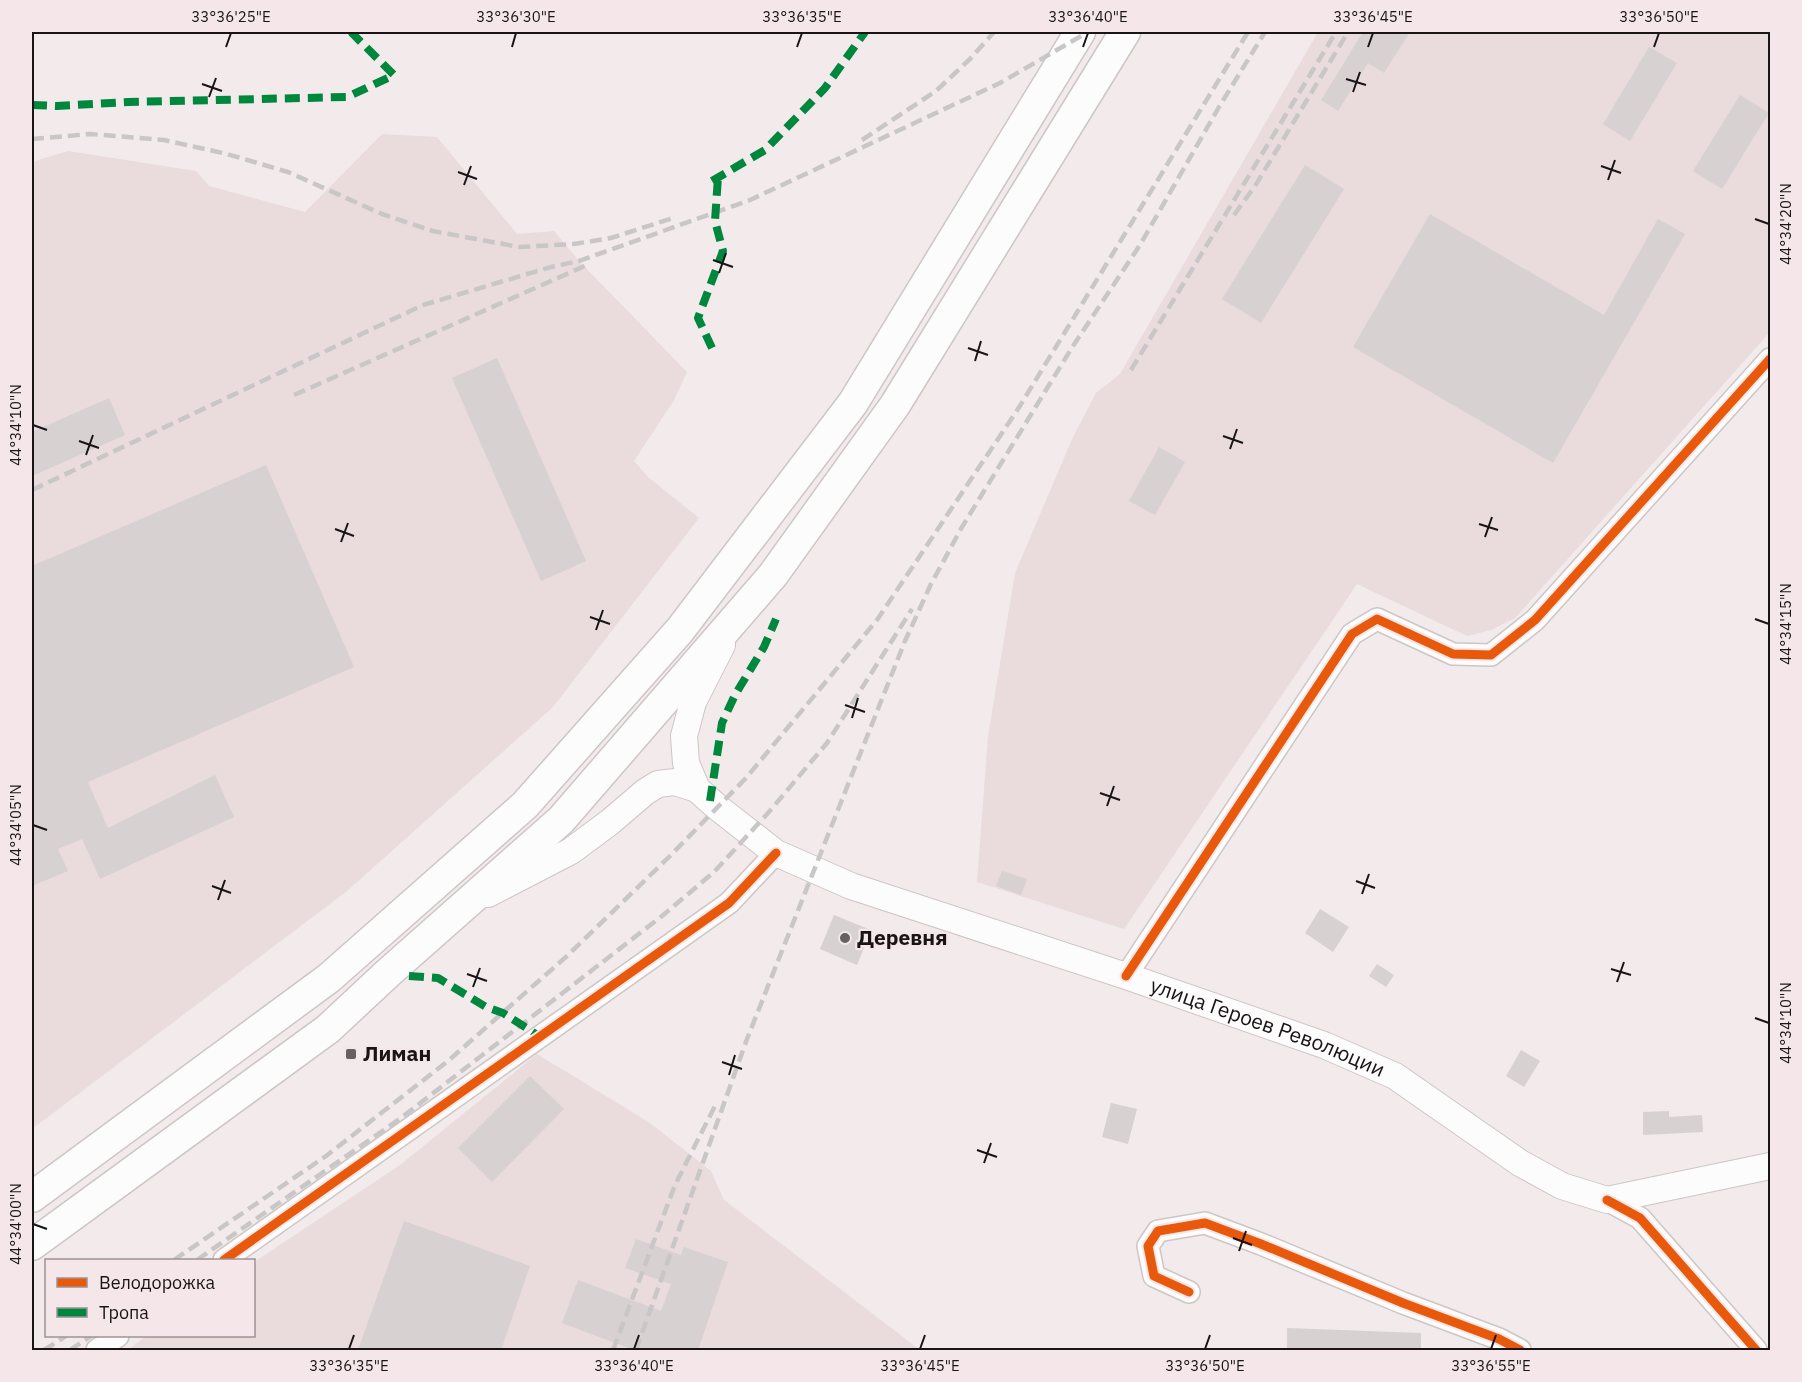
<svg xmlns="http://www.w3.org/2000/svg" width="1802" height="1382" viewBox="0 0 1802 1382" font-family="'IBM Plex Sans',sans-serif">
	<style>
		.built { fill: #eadbdd }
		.building { fill: #d7d1d1 }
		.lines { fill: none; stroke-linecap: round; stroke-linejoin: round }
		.minor-casing { stroke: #cdc6c7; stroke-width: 24 }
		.major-casing { stroke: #cdc6c7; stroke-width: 28 }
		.highway-casing { stroke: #cdc6c7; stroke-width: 33 }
		.minor { stroke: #fdfcfc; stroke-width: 21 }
		.major { stroke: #fdfcfc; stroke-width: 26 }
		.highway { stroke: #fdfcfc; stroke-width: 30 }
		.rail { stroke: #c9c6c7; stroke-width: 4.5; stroke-dasharray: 12 6; stroke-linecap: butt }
		.quiet { stroke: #00873e; stroke-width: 8; stroke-dasharray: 15 8; stroke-linecap: butt }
		.cycleway-casing { stroke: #f5e7e9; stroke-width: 13 }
		.cycleway { stroke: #e8590c; stroke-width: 9 }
		.ticks { fill: none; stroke: #191516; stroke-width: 2 }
		.poi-dot { fill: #656061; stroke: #f5e7e9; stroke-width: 2 }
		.labels { text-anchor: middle; stroke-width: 4.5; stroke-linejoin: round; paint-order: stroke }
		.poi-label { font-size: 21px; font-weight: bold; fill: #191516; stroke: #f5e7e9; text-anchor: start }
		.street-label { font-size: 21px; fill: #191516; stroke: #f5e7e9 }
		.neatline { fill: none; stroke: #191516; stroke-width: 2 }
		.ticks-label { font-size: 15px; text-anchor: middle; fill: #191516 }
	</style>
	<rect width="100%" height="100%" fill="#f2eaeb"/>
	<path class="built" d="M1318,32H1770V332L1515,618L1491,630L1467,636L1357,584L1124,929L977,882L988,736L1015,573L1073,437L1096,393L1120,374Z
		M382,134L437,137L517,234L554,231L579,261L687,372L674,400L634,461L648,477L699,518L553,707L347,891L32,1129V162L68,151L196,171L209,186L305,212Z
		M537,1054L650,1123L711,1171L724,1200L920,1350H128L146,1336H254V1262L400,1165Z"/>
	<path class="building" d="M1363,32H1410L1384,73L1368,63L1338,111L1321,100Z
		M1649,47L1677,63L1630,141L1603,124Z
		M1740,95L1769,113L1722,189L1693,171Z
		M1305,165L1344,189L1261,323L1222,299Z
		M1430,214L1604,315L1658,219L1685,234L1553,463L1353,347Z
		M497,358L586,561L541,581L452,378Z
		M109,398L125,435L32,476V432Z
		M1159,447L1185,462L1155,515L1129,501Z
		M266,465L354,667L88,782L108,828L215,775L234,817L100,879L82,839L58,849L68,871L32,886V566Z
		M1002,871L1027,879L1021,895L996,886Z
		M1320,909L1349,927L1333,952L1305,933Z
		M834,915L871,930L857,965L820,949Z
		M1377,964L1394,975L1386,987L1369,976Z
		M1521,1050L1540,1061L1524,1087L1506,1076Z
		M530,1076L564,1109L492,1182L458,1148Z
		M1111,1103L1137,1109L1128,1144L1102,1137Z
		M1669,1111V1117L1702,1115L1703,1132L1643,1135V1112Z
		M404,1221L530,1266L501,1350H358Z
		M636,1239L681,1255L684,1247L728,1262L698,1350H634L562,1323L578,1280L661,1311L671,1284L625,1268Z
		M1287,1328L1421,1333V1350H1287Z"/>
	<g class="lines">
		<g class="minor-casing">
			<path id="minor" d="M1126,976L1352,634L1377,619L1453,654L1491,655L1535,620L1770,359
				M1607,1200L1640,1218L1756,1350
				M224,1260L729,903L776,853
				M1189,1292L1154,1276L1148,1246L1158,1231L1205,1223L1261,1244L1403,1303L1499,1339L1520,1350
				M97,1350L118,1336"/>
		</g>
		<g class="major-casing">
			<g id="major">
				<path id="s1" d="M722,645L693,702L684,736L686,763L697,789L717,807L776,853L851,886L1126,976L1324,1045L1395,1076L1520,1163L1562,1186L1607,1200L1770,1166"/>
				<path d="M488,894L571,851L610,822L645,792L658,784L675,782L697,789"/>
			</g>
		</g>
		<g class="highway-casing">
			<path id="highway" d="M32,1197L329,978L525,805L680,630L853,403L1080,32
				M32,1245L328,1029L388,973L561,820L773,575L895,405L1125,32"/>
		</g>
		<use href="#minor" class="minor"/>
		<use href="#major" class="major"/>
		<use href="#highway" class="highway"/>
		<path class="rail" d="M32,139L90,134L164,140L227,154L288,172L382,214L433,231L519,247L574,244L611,238L673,218
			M862,140L936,91L970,59L994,32
			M1234,215L1255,186L1348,32
			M1131,370L1336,32
			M294,395L587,265
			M32,490L423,305L551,267L579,261L750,200L1000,83L1088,32
			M174,1260L326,1156L448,1061L567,956L669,857L746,778L877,620L1018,409L1248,32
			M197,1260L401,1118L662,916L714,872L768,813L827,743L912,609
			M44,1350L66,1336
			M70,1350L91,1336
			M613,1350L675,1185L716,1104
			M636,1350L747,1039L905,641L931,584L962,527L1073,346L1140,245L1219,107L1265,32"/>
		<path class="quiet" d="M32,105L57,106L128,102L347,97L394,75L351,32
			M712,181L765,150L825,88L865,32
			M712,348L698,318L723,251L715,221L718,177
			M710,801L722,723L735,695L764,647L776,619
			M409,976L438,978L486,1007L503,1013L539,1036"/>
		<g class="cycleway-casing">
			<path id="cycleway" d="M1126,976L1352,634L1377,619L1453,654L1491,655L1535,620L1770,359
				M1607,1200L1640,1218L1756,1350
				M224,1260L729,903L776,853
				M1189,1292L1154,1276L1148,1246L1158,1231L1205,1223L1261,1244L1403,1303L1499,1339L1520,1350"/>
		</g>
		<use href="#cycleway" class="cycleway"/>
	</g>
	<path class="ticks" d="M226,47L231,33M512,47L516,33M797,47L802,33M1083,47L1088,33M1368,47L1373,33M1654,47L1659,33M1346,79L1366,85M202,84L222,91M1353,92L1360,72M209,97L216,78M1601,166L1621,173M458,172L477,179M1608,180L1615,160M464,185L471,166M1755,219L1769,224M713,260L733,267M719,273L726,253M968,348L988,355M975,361L981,341M33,425L47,430M1223,436L1243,443M79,441L99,448M1230,449L1237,429M86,455L93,435M1479,524L1498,530M335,529L354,536M1485,537L1492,517M341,542L348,523M590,617L610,624M1755,619L1769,624M596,630L603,610M845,705L865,712M852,718L858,698M1100,793L1120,800M1107,806L1114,786M33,825L47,830M1356,881L1375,888M212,886L231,893M1362,894L1369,874M218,900L225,880M1611,969L1631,975M467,974L487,981M1617,982L1624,962M473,987L480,968M1755,1018L1769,1023M722,1062L742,1069M729,1075L735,1055M977,1150L997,1157M984,1163L991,1143M33,1224L47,1229M1233,1238L1252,1245M1239,1251L1246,1231M349,1349L354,1335M634,1349L639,1335M920,1349L925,1335M1205,1349L1210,1335M1491,1349L1496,1335"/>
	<g class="poi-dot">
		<circle cx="845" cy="938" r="6"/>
		<rect x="345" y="1048" width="12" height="12" rx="3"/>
	</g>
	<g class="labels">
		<g class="poi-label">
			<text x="857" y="945">Деревня</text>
			<text x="363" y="1061">Лиман</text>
		</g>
		<g class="street-label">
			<text dy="7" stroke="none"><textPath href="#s1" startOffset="778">улица Героев Революции</textPath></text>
		</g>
	</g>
	<rect width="1802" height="1382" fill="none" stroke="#f5e7e9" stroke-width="66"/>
	<rect x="45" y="1259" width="210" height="78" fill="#f5e7e9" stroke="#9d9395" stroke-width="1.5"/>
	<rect x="57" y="1278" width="30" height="9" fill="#e8590c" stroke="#9d9395" stroke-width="1.5"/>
	<text x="99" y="1289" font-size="18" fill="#191516">Велодорожка</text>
	<rect x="57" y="1308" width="30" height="9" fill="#00873e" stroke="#9d9395" stroke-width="1.5"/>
	<text x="99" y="1319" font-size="18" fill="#191516">Тропа</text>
	<rect x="33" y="33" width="1736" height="1316" class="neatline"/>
	<g class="ticks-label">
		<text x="231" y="22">33°36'25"E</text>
		<text x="516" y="22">33°36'30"E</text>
		<text x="802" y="22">33°36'35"E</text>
		<text x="1088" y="22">33°36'40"E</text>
		<text x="1373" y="22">33°36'45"E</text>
		<text x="1659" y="22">33°36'50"E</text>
		<text transform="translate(1786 224) rotate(-90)" y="5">44°34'20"N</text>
		<text transform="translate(16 425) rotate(-90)" y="5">44°34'10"N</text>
		<text transform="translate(1786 624) rotate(-90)" y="5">44°34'15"N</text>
		<text transform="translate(16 825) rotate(-90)" y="5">44°34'05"N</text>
		<text transform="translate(1786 1023) rotate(-90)" y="5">44°34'10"N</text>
		<text transform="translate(16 1224) rotate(-90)" y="5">44°34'00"N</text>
		<text x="349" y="1371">33°36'35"E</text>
		<text x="634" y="1371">33°36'40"E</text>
		<text x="920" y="1371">33°36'45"E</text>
		<text x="1205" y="1371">33°36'50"E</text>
		<text x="1491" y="1371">33°36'55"E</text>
	</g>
</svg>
